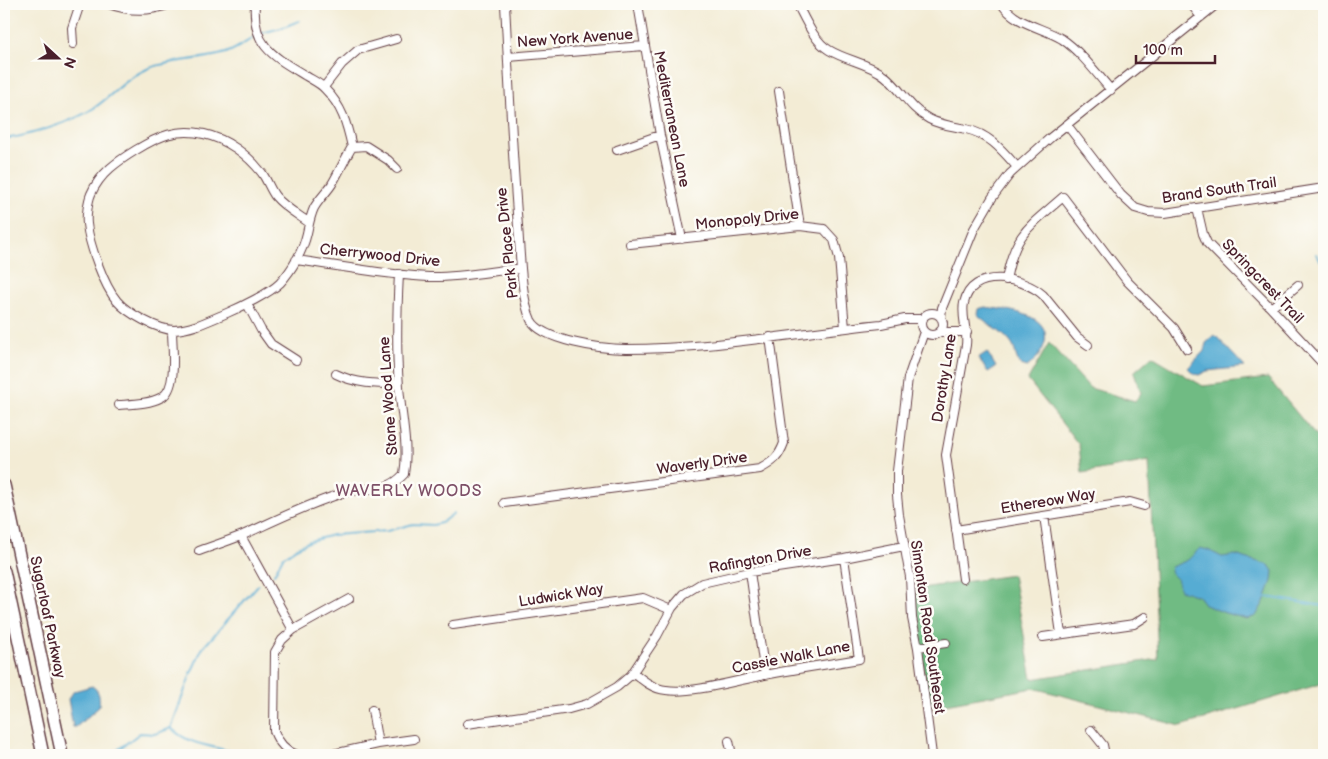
<svg xmlns="http://www.w3.org/2000/svg" width="1328" height="759" viewBox="0 0 1328 759" font-family="'Balsamiq Sans',sans-serif">
	<style>
		.forest { fill: #70bb83; stroke: #5d6d57 }
		.water { fill: #57acd3; stroke: #50667f }
		.lines { fill: none; stroke-linecap: round; stroke-linejoin: round }
		.stream { stroke: #57acd3; stroke-width: 2 }
		.minor-casing { stroke: #633e44; stroke-width: 10 }
		.highway-casing { stroke: #633e44; stroke-width: 14 }
		.minor { stroke: #fff; stroke-width: 8 }
		.highway { stroke: #fff; stroke-width: 11 }
		.labels { text-anchor: middle; stroke-width: 5; stroke-linejoin: round; paint-order: stroke }
		.street-label { font-size: 15px; fill: #4a1f2b; stroke: #fdfcf7 }
		.neighbourhood-label { font-size: 16px; letter-spacing: 1px; fill: #7e5068; stroke: #fdfcf7 }
	</style>
	<rect width="100%" height="100%" fill="#fdfcf7"/>
	<filter id="ink" filterUnits="userSpaceOnUse"><feTurbulence type="fractalNoise" baseFrequency=".02" numOctaves="2"/><feDisplacementMap in="SourceGraphic" scale="10" xChannelSelector="R" yChannelSelector="G"/><feConvolveMatrix kernelMatrix="1 2 1 2 8 2 1 2 1" color-interpolation-filters="sRGB"/></filter>
	<filter id="wash" filterUnits="userSpaceOnUse"><feTurbulence type="fractalNoise" baseFrequency=".0096" numOctaves="4" result="noise"/><feDisplacementMap in="SourceGraphic" scale="20" xChannelSelector="R" yChannelSelector="G"/><feGaussianBlur stdDeviation="1.12" result="paint"/><feColorMatrix in="noise" values="0 0 0 0 0 0 0 0 0 0 0 0 0 0 0 0 0 1.4 0 .05"/><feComposite in="paint" operator="in"/></filter>
	<g filter="url(#wash)">
		<rect width="100%" height="100%" fill="#f3ecd5"/>
		<path class="forest" d="M1049,343L1090,388L1135,401L1141,393L1134,372L1152,356L1203,386L1268,378L1324,446V683L1181,726L1033,688L929,707L915,611L914,589L1013,575L1032,679L1158,659L1149,461L1082,473L1079,445L1028,380Z"/>
		<path class="water" d="M985,307C1004,310 1051,312 1045,342C1043,351 1035,362 1027,367L1021,365C1014,357 1017,351 1011,343C1004,333 987,324 977,314L978,309Z
			M1215,335L1245,367L1207,371L1199,375L1194,374L1188,368L1204,351L1206,343Z
			M987,352L996,367L988,372L978,358Z
			M1200,548L1208,550L1222,557L1235,555L1269,565L1273,571L1272,581L1264,602L1256,616L1247,619L1225,613L1205,605L1198,596L1180,590L1177,579L1170,572L1171,567L1188,560Z
			M92,686C100,691 100,698 99,707L76,727H73L68,699L74,691Z"/>
		<g class="lines">
			<path class="stream" d="M262,33L281,28L299,21
				M4,139C29,136 73,122 94,108C112,96 126,78 147,69C171,59 200,61 226,53C237,49 246,42 256,36
				M1316,254L1324,265
				M274,574L283,557L296,548L310,541L333,535L387,531L413,524L433,525L441,523L454,513
				M1266,597L1324,606
				M171,728L191,673L202,649L258,585
				M111,755L140,733L155,734L171,728C192,748 217,745 242,755"/>
		</g>
	</g>
	<g filter="url(#ink)">
		<g class="lines">
			<g class="minor-casing">
				<path id="minor" d="M109,4C130,12 149,12 170,4
					M255,4C252,46 273,56 306,76C312,80 320,83 325,89C342,106 347,124 352,147C345,159 339,172 332,184C327,192 319,199 314,208C310,217 309,224 307,233C303,251 292,270 280,283C270,293 241,307 227,313C210,320 193,329 174,330C158,330 127,313 117,301C104,286 89,244 87,224C86,216 88,201 91,194C100,173 118,161 136,150C159,136 177,128 204,134C227,139 248,155 262,173C267,180 270,189 275,196C284,207 297,214 308,222
					M505,4C509,78 512,152 518,226C520,250 521,299 531,320C542,341 603,349 626,349C711,349 796,333 881,324L905,319H923
					M638,4L660,135L682,239
					M797,4C805,19 814,41 829,50C847,61 869,63 885,76C901,89 910,109 929,119C940,125 953,126 966,129C989,134 1002,150 1017,167
					M1002,4C1015,24 1042,27 1062,39C1081,52 1096,73 1111,90
					M1191,4L1201,17
					M73,44L72,28L80,4
					M508,57L644,46
					M324,87L342,64L358,50L396,39
					M779,91L800,226
					M1067,125L1121,195L1135,208L1148,212L1165,213L1324,188
					M352,147L366,146L388,160L397,169
					M617,150L660,135
					M1197,208L1203,234L1207,243L1271,308L1324,365
					M630,244L800,226L824,229L834,240L839,258L845,328
					M296,260C340,266 385,275 429,277C460,278 491,271 521,268
					M1006,280C1015,232 1029,227 1063,197L1127,281L1174,328L1187,349
					M247,304L261,330L271,344L296,360
					M1271,308L1298,285
					M921 324a11 11 0 1 1 22 0a11 11 0 1 1-22 0Z
					M941,318L942,308L974,229L992,198L1010,174L1050,138L1217,4
					M924,332L908,378L897,471V495L899,515L910,577L912,618L918,648L932,755
					M940,332H967
					M336,374C356,384 376,384 398,384
					M119,405C133,404 149,404 162,397C178,388 172,347 172,330
					M504,503L760,469C773,462 779,457 784,443L770,337
					M1044,516L1061,634
					M956,530L1130,502L1144,506
					M241,536L293,630
					M199,551C213,546 228,541 243,535C276,520 308,504 343,493C366,486 385,495 404,474C409,446 401,415 399,386C396,349 397,311 399,274
					M750,572L765,675
					M963,579L946,455L966,345C968,331 961,316 964,303C972,267 1023,277 1043,295L1077,337L1088,345
					M453,625L643,598L671,610
					M1043,637L1134,624L1145,617
					M918,647L946,643
					M633,672C642,680 653,689 666,690C690,694 735,681 760,676C793,669 826,665 859,659L844,558
					M372,710L378,744
					M467,724L569,709L587,704L617,687L631,675L657,636L672,608L684,594L702,583L750,572L844,558L904,546
					M1091,730L1103,745L1105,755
					M729,741L732,755
					M297,755C286,751 278,742 274,731L275,652L282,640L293,630L349,599
					M329,755L378,744L414,739"/>
			</g>
			<g class="highway-casing">
				<path id="highway" d="M4,485L62,755
					M4,571L43,755"/>
			</g>
			<use href="#minor" class="minor"/>
			<use href="#highway" class="highway"/>
		</g>
	</g>
	<g class="labels">
		<g class="street-label">
			<text transform="translate(575 38) rotate(-4)" y="5">New York Avenue</text>
			<text transform="translate(672 119) rotate(79)" y="5">Mediterranean Lane</text>
			<text transform="translate(1219 190) rotate(-8)" y="5">Brand South Trail</text>
			<text transform="translate(747 219) rotate(-6)" y="5">Monopoly Drive</text>
			<text transform="translate(507 243) rotate(-96)" y="5">Park Place Drive</text>
			<text transform="translate(380 255) rotate(6)" y="5">Cherrywood Drive</text>
			<text transform="translate(1263 281) rotate(46)" y="5">Springcrest Trail</text>
			<text transform="translate(944 378) rotate(-81)" y="5">Dorothy Lane</text>
			<text transform="translate(388 396) rotate(-94)" y="5">Stone Wood Lane</text>
			<text transform="translate(702 463) rotate(-8)" y="5">Waverly Drive</text>
			<text transform="translate(1048 501) rotate(-9)" y="5">Ethereow Way</text>
			<text transform="translate(760 559) rotate(-10)" y="5">Rafington Drive</text>
			<text transform="translate(561 595) rotate(-9)" y="5">Ludwick Way</text>
			<text transform="translate(48 617) rotate(78)" y="5">Sugarloaf Parkway</text>
			<text transform="translate(928 627) rotate(82)" y="5">Simonton Road Southeast</text>
			<text transform="translate(791 657) rotate(-11)" y="5">Cassie Walk Lane</text>
		</g>
		<g class="neighbourhood-label">
			<text x="409" y="496">WAVERLY WOODS</text>
		</g>
	</g>
	<rect width="1328" height="759" fill="none" stroke="#fdfcf7" stroke-width="20"/>
	<g transform="translate(58 58) rotate(111)" stroke="#fdfcf7" stroke-width="4" paint-order="stroke">
	<path d="M0-4L9 19L0 12L-9 19Z" fill="#4a1f2b"/>
	<text y="-8" font-size="14" font-weight="bold" text-anchor="middle" fill="#4a1f2b">N</text>
	</g>
	<path d="M1136 55v8h79v-8" fill="none" stroke="#4a1f2b" stroke-width="2.5"/>
	<text x="1143" y="55" font-size="15" fill="#4a1f2b" stroke="#fdfcf7" stroke-width="4" paint-order="stroke">100 m</text>
</svg>
